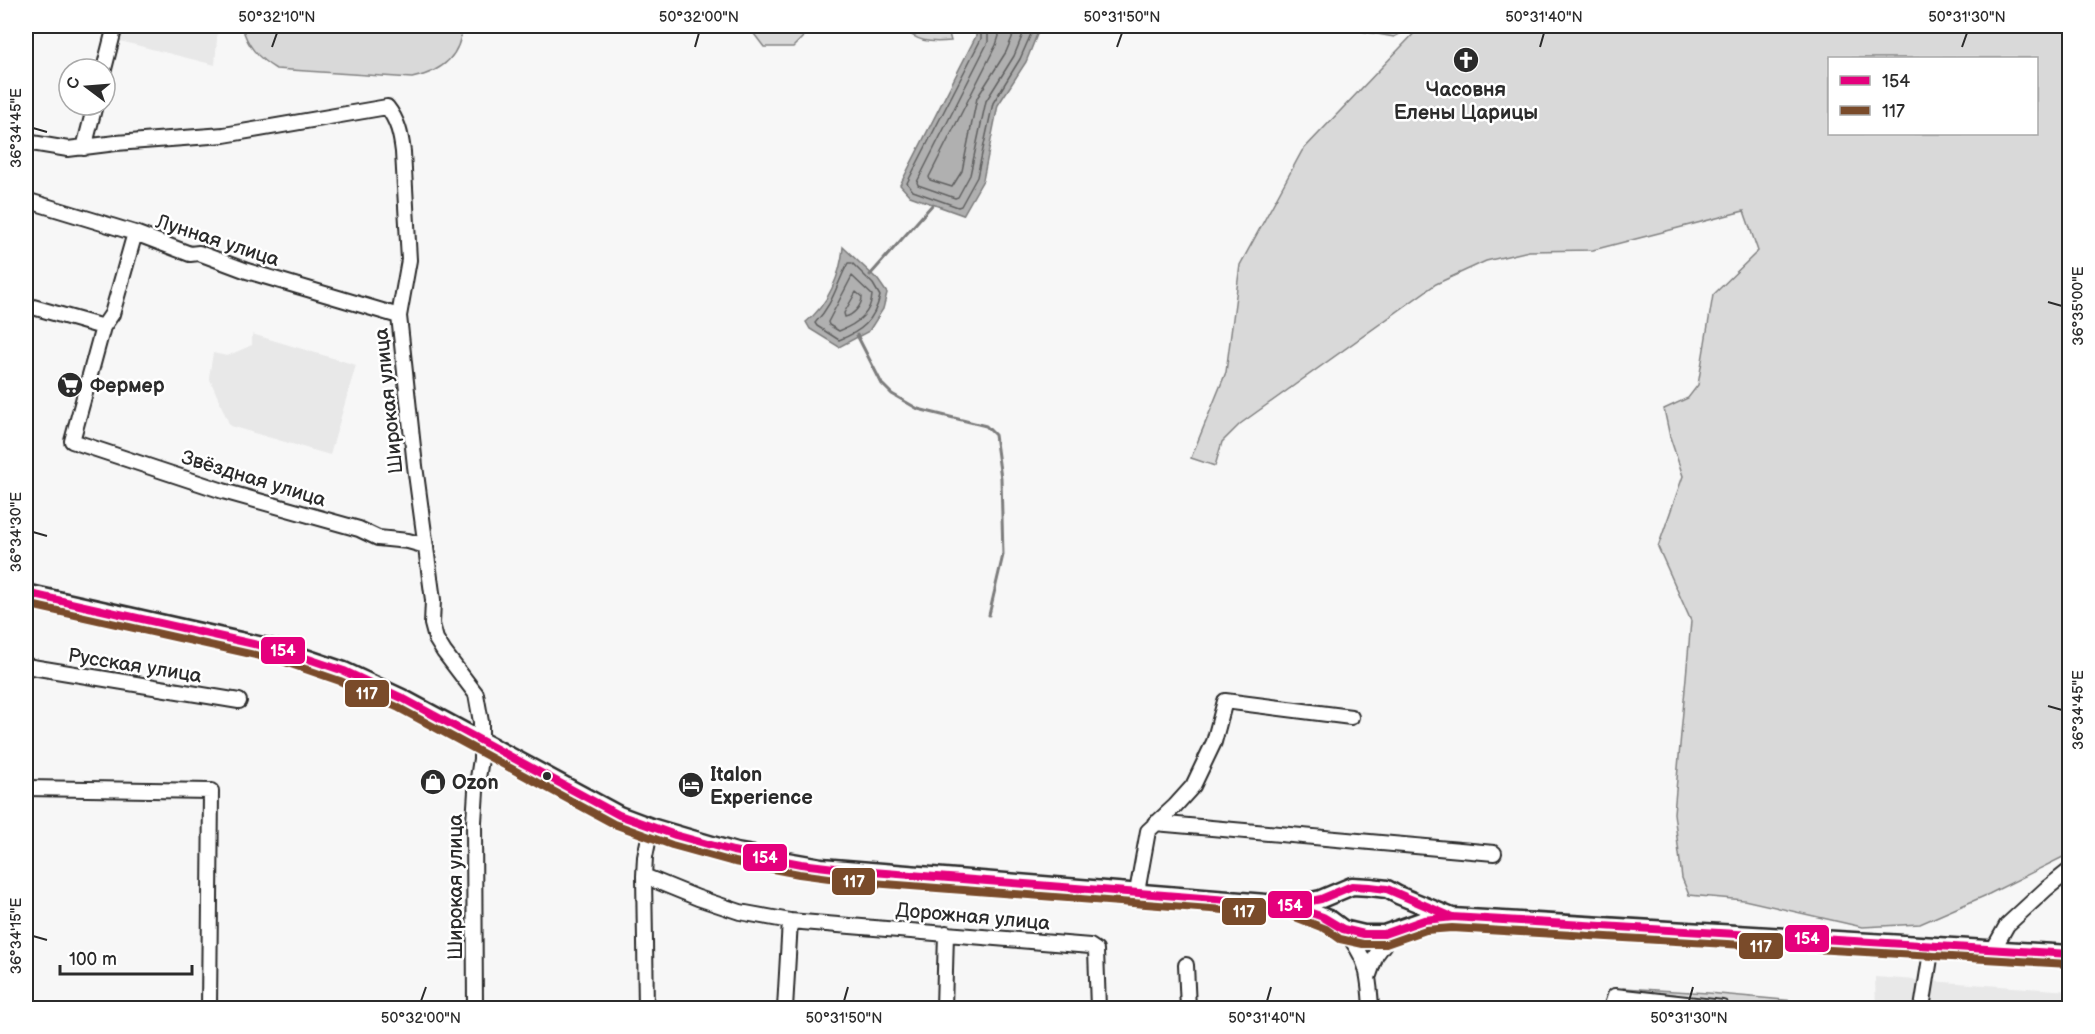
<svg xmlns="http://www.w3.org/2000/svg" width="2095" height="1034" viewBox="0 0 2095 1034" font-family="'Balsamiq Sans',sans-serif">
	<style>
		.built { fill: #e8e8e8 }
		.green { fill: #d9d9d9; stroke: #828282; stroke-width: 1.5; fill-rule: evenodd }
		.water { fill: #b0b0b0; stroke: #7b7b7b; stroke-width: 1.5 }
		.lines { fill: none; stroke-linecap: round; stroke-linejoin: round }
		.shore { stroke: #606060; stroke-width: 1.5 }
		.stream { stroke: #7b7b7b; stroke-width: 3 }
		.minor-casing { stroke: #2b2b2b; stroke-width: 18 }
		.major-casing { stroke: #2b2b2b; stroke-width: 21 }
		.minor { stroke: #fff; stroke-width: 14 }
		.major { stroke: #fff; stroke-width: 16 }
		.bus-1-casing { stroke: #fff; stroke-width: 12 }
		.bus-2-casing { stroke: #fff; stroke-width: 12 }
		.bus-1 { stroke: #e5007d; stroke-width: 8 }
		.bus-2 { stroke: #7a4b2a; stroke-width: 8 }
		.ticks { fill: none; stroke: #2b2b2b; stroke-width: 2 }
		.bus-dot { fill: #2b2b2b; stroke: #fff; stroke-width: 2 }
		.labels { text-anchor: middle; stroke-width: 5; stroke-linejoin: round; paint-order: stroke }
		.poi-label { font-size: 20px; font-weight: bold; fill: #2b2b2b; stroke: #fff; text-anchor: start }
		.street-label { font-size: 20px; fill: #2b2b2b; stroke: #fff }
		.line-badge { stroke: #fff; stroke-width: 2 }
		.badge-label { font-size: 16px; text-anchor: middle; font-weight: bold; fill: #fff }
		.neatline { fill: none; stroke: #2b2b2b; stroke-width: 2 }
		.ticks-label { font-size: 15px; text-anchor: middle; fill: #2b2b2b }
	</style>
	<rect width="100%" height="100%" fill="#f7f7f7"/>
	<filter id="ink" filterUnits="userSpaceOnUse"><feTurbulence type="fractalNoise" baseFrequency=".0167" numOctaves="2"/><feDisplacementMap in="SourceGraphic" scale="12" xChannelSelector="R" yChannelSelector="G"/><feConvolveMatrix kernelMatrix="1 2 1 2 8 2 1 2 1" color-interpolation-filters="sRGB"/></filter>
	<g filter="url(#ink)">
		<path class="built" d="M120,26H218L215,65L116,40Z
			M252,334L356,365L330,455L230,426L209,377L213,353L227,356L252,345Z
			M1875,977L2069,991V1008H1876Z"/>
		<path class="green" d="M242,26H462C461,56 441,72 412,78L276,69C258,58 247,46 242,26Z
			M748,26H821L813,27L793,47H764Z
			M899,26H947L951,41C928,43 918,42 899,26Z
			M1333,26H1415L1394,37Z
			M1421,26H2069V854L1989,894L1920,924L1862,927L1744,900L1689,895L1682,878L1674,813L1691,621L1658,547L1683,476L1670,437L1664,409L1688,398L1698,385L1713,295L1758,251L1744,211L1593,250L1529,251L1486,261L1436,284L1240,424L1222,442L1215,466L1191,458L1226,372L1240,265L1302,151ZM2036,58V134H1830V58Z
			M1623,988L1708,993L1870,1008H1619Z"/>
		<path class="water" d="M975,26H1035L1038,32L1026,62L998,105L983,180L963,215L910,196L900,185L976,36Z
			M843,247L878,280L887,293L883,309L869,331L839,347L810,329L806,322C828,305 841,274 843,247Z"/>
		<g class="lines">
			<path class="shore" d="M981,26V39L907,183L913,191L958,207L961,206L977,177L993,103L1020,59L1031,34L1030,26
				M988,26V42L917,182L918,185L955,198L958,197L970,175L986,101L1014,56L1023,34L1022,26
				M997,26L999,36L996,45L929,177L930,180L952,187L962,171L977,98L1006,52L1014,33L1013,26
				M848,263H852L873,284L880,296C874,321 862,331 839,340L817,326L815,323C834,303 836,285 848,263Z
				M852,276L872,295C871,314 855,325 839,331L829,325L828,322Z
				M856,292L862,297C862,305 854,315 845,317L844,313Z"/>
			<path class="stream" d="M870,275L933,204
				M857,335L882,384L892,394L918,409L986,426L995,435L1001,478L1003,555L989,615"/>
			<g class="minor-casing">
				<path id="minor" d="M104,69L115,26
					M26,142L68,149L116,143L224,135L387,107C398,121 401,135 403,152L409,260L399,316L415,466L433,600L432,624L436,639L444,652L476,694L481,722V759L476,791L474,822L475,1008
					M84,148L95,105
					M26,200L135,233L190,254L199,253L247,271L399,316
					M26,305L103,327L72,441L223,491L359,529L378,538L408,541L426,546
					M103,327L112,314L135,233
					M26,666L239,701
					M26,788L211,791L209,1008
					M1155,823L1494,853
					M644,876L698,898L740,912L790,921L1090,946L1096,950L1098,1008
					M1137,892L1148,831L1175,806L1193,786L1214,742L1225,701L1351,717
					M1343,929C1367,957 1369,972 1371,1008
					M1993,950L2007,925L2046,889L2070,870
					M1186,965L1188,1008
					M1369,975L1376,955L1395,929
					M646,1008L644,876L645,857L651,827
					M785,1008L790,921
					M944,1008L946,933
					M1611,1008L1615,996L1722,1008
					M1922,1008L1932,946"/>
			</g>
			<g class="major-casing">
				<path id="major" d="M26,593L285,651L344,671L402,698L619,815L651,827L736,852L821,867L1292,905L1321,899L1352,886L1370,887L1387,889L1398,895L1452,917
					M1293,905L1331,920L1343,929L1364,934H1384L1424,920L1452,917L2070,954"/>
			</g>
			<use href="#minor" class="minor"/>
			<use href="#major" class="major"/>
			<g class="bus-1-casing">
				<path id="bus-1" d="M26,593L285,651L344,671L402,698L619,815L675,835L733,851L801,864L860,871L1292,905L1321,899L1352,886L1370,887L1387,889L1452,917L2070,954
					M1286,904L1323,917L1343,929L1364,934H1384L1424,920L1454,917"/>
			</g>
			<g class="bus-2-casing">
				<path id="bus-2" d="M26,604L282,661L340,681L397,707L614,824L672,845L730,861L799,874L859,882L1290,915L1326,929L1340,939L1363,944H1386L1426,930L1452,928L2069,964"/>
			</g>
			<use href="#bus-1" class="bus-1"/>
			<use href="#bus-2" class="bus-2"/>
		</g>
	</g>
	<path class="ticks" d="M272,47L277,33M695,47L699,33M1117,47L1122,33M1540,47L1544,33M1962,47L1967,33M33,128L47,132M2048,302L2062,306M33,532L47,536M2048,706L2062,710M33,936L47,940M421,1001L426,987M844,1001L848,987M1267,1001L1271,987M1689,1001L1693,987"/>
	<defs>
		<g id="church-disc" transform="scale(1.35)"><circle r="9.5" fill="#2b2b2b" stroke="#fff"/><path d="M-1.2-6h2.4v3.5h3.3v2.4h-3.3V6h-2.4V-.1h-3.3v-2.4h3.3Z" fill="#fff"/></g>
		<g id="supermarket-disc" transform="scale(1.35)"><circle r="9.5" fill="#2b2b2b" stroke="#fff"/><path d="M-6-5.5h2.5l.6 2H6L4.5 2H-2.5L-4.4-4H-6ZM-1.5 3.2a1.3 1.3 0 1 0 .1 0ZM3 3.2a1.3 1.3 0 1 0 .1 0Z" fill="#fff"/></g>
		<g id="shop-disc" transform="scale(1.35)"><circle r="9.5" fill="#2b2b2b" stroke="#fff"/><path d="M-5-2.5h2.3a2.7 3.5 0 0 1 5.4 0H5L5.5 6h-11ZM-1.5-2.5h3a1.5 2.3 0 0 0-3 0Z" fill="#fff"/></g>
		<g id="hotel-disc" transform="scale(1.35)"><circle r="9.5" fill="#2b2b2b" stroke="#fff"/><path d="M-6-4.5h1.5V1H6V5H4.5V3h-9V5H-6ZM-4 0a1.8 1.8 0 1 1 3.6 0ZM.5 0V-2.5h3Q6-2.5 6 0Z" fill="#fff"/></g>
	</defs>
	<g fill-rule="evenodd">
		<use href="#church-disc" x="1466" y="60"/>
		<use href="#supermarket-disc" x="70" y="385"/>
		<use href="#shop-disc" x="433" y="782"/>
		<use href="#hotel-disc" x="691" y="785"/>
	</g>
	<circle class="bus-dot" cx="547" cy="776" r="5"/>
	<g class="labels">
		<g class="poi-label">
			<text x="1466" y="96" text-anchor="middle">Часовня<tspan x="1466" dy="23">Елены Царицы</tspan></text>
			<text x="90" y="392">Фермер</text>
			<text x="710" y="781">Italon<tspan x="710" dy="23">Experience</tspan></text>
			<text x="452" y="789">Ozon</text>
		</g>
		<g class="street-label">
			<text transform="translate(218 240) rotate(18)" y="7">Лунная улица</text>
			<text transform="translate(388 401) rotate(-96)" y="7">Широкая улица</text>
			<text transform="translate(254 478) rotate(17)" y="7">Звёздная улица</text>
			<text transform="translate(135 665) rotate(9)" y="7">Русская улица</text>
			<text transform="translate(455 887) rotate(-90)" y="7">Широкая улица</text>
			<text transform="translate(973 916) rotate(5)" y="7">Дорожная улица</text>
		</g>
	</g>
	<g class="line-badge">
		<rect x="260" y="636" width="46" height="29" rx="6" fill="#e5007d"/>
		<rect x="344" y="679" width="46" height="29" rx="6" fill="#7a4b2a"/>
		<rect x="742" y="843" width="46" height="29" rx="6" fill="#e5007d"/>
		<rect x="831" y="867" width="45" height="29" rx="6" fill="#7a4b2a"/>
		<rect x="1267" y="890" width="46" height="29" rx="6" fill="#e5007d"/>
		<rect x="1221" y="897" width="46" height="29" rx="6" fill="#7a4b2a"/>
		<rect x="1784" y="924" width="46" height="29" rx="6" fill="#e5007d"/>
		<rect x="1738" y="932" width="46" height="28" rx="6" fill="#7a4b2a"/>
	</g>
	<g class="badge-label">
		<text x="283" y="656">154</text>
		<text x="367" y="699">117</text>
		<text x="765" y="863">154</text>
		<text x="854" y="887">117</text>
		<text x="1290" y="911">154</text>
		<text x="1244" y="917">117</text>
		<text x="1807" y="944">154</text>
		<text x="1761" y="952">117</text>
	</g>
	<rect width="2095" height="1034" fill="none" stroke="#fff" stroke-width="66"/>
	<rect x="1828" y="57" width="210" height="78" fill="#ffffff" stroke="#aaaaaa" stroke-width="1.5"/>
	<rect x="1840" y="76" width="30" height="9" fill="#e5007d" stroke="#aaaaaa" stroke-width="1.5"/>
	<text x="1882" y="87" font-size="18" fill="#2b2b2b">154</text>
	<rect x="1840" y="106" width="30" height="9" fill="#7a4b2a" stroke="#aaaaaa" stroke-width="1.5"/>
	<text x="1882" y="117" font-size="18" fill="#2b2b2b">117</text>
	<g transform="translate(87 87) rotate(286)"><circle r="28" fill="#ffffff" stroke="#aaaaaa" stroke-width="1.5"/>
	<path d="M0-4.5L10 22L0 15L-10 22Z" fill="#2b2b2b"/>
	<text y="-9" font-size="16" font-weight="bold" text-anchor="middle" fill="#2b2b2b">С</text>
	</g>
	<path d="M60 965v9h132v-9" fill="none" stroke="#2b2b2b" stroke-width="3"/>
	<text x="69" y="965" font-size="18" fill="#2b2b2b" stroke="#ffffff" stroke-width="4.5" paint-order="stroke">100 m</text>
	<rect x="33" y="33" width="2029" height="968" class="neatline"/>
	<g class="ticks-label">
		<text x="277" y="22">50°32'10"N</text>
		<text x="699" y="22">50°32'00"N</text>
		<text x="1122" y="22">50°31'50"N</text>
		<text x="1544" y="22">50°31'40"N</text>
		<text x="1967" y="22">50°31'30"N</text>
		<text transform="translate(16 128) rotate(-90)" y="5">36°34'45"E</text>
		<text transform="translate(2078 306) rotate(-90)" y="5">36°35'00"E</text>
		<text transform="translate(16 532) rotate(-90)" y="5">36°34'30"E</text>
		<text transform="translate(2078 710) rotate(-90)" y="5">36°34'45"E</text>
		<text transform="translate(16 936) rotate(-90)" y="5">36°34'15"E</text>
		<text x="421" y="1023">50°32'00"N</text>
		<text x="844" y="1023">50°31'50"N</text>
		<text x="1267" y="1023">50°31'40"N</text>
		<text x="1689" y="1023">50°31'30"N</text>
	</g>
</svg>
